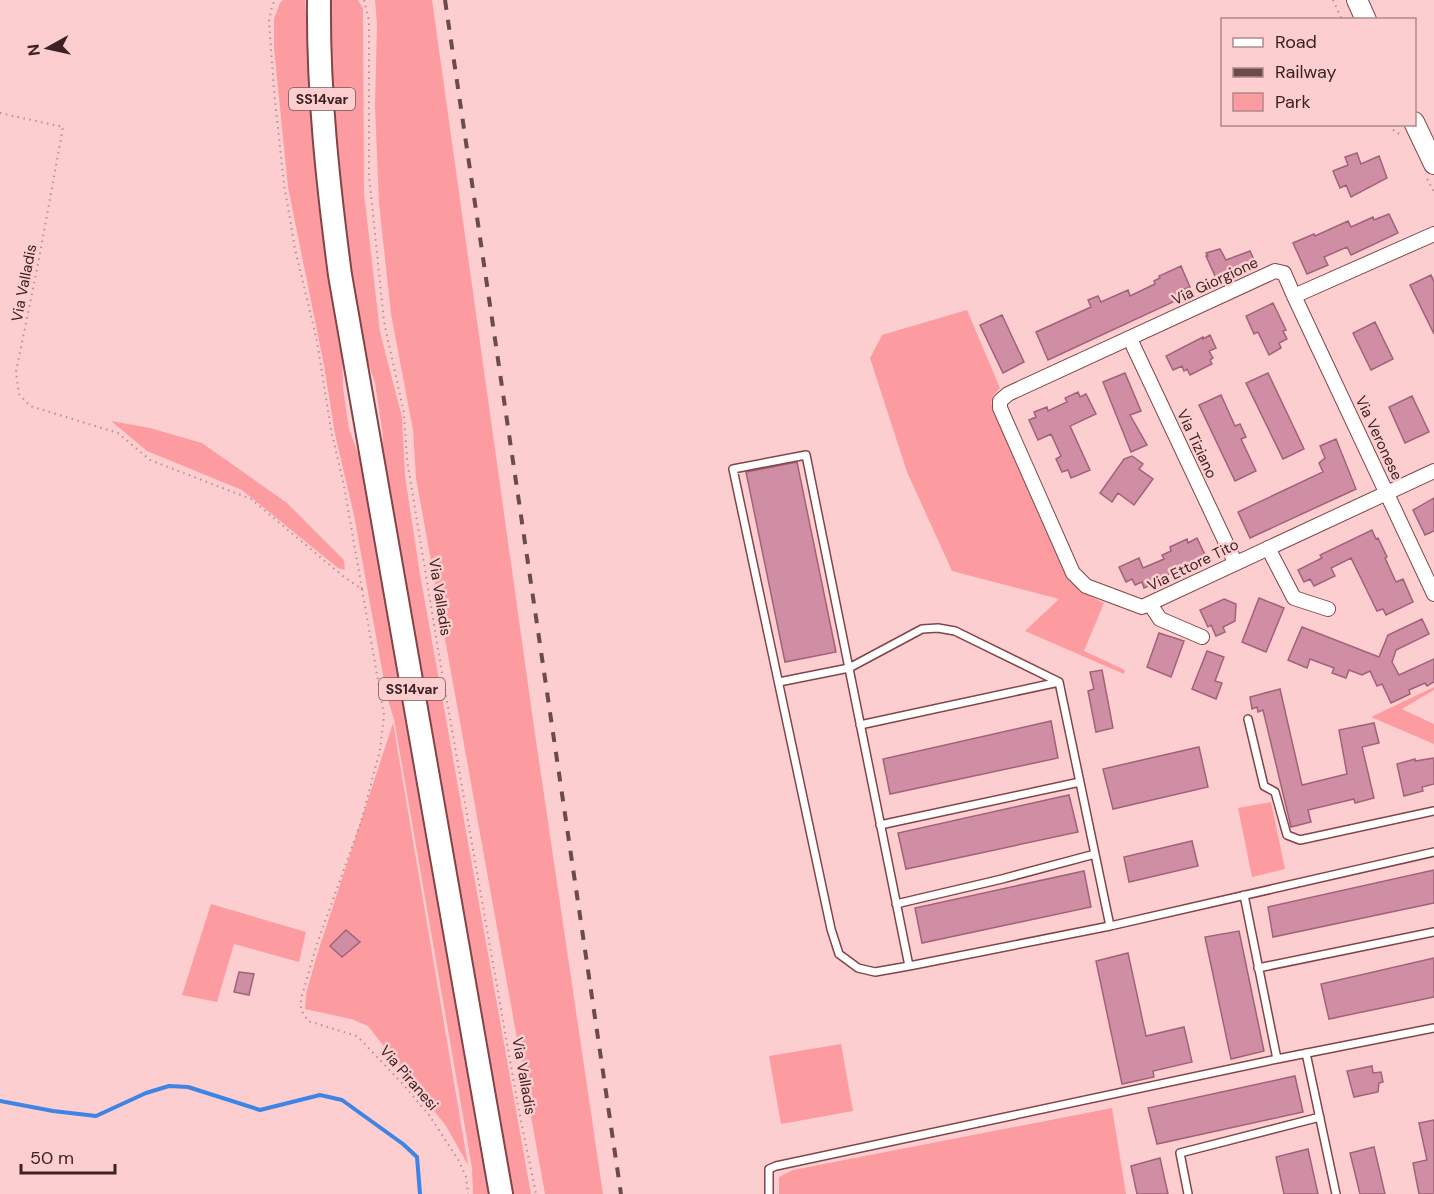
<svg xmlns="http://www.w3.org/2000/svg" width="1434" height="1194" viewBox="0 0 1434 1194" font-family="'DM Sans',sans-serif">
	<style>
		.green { fill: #fd9ca0 }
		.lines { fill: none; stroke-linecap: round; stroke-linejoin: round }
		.stream { stroke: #3d84e4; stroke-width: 4 }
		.building { fill: #d08ea5; stroke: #a16279; stroke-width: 1.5 }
		.service-casing { stroke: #834448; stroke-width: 10 }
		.minor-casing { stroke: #834448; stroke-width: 16 }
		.secondary-casing { stroke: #834448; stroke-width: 22 }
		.trunk-casing { stroke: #834448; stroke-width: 26 }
		.path { stroke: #b79091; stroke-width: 2; stroke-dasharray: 1.5 4.5; stroke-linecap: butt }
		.service { stroke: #fff; stroke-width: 7 }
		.minor { stroke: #fff; stroke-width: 14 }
		.secondary { stroke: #fff; stroke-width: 20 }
		.trunk { stroke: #fff; stroke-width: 22 }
		.rail { stroke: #6b4c4d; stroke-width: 4; stroke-dasharray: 10 10; stroke-linecap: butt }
		.labels { text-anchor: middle; stroke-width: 5; stroke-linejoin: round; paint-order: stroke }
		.shield { fill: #fccecf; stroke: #765657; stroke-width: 1.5 }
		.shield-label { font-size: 14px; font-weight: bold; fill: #3d2223 }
		.street-label { font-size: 15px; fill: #3d2223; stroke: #fccecf }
	</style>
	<rect width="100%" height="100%" fill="#fccecf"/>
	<path class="green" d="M283,0H305L316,185L342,348L343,388L349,429L365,472L491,1194H473L472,1168L394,719L387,697L354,515L335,434L324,365L288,187L274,48V19L280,3Z
		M331,0H358L363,8L364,193L380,332L402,417L405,476L420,574L531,1194H509L382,464L383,436L375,383L363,347L333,174L328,15Z
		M375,0H432L534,727L603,1194H545L416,478L413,430L391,314L379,203L375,106L377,24Z
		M967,310L1000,388L993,396L991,403L1065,573L1082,592L1104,603L1084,651L1125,670L1124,674L1025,631L1059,599L952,571L907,472L870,358L882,335Z
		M111,421L150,428L202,443L287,503L344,560L345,570L338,568L242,490L147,451Z
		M1434,687V690L1402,709L1434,724V744L1371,717Z
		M393,723L468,1165L446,1126L368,1026L351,1019L305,1009L306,994L317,955Z
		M1271,802L1285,869L1252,877L1238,808Z
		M211,904L306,932L299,962L234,944L217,1002L182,995Z
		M841,1044L853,1111L781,1124L769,1056Z
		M1112,1108L1126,1194H779V1177L793,1170Z"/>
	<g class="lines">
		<path class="stream" d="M0,1101L53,1111L96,1116L146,1093L169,1086L188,1087L260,1110L320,1095L342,1100L403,1144L417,1157L420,1194"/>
	</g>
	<path class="building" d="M1357,153L1361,164L1379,156L1387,178L1351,197L1346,185L1340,188L1333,171L1348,165L1345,157Z
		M1389,214L1398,233L1351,255L1347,247L1324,257L1328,265L1307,274L1293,243L1314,234L1315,236L1348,221L1351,227L1373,217L1374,220Z
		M1220,249L1226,260L1250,251L1255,262L1223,277L1222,275L1216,278L1206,256H1208L1206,253Z
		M1181,266L1190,287L1185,289L1188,295L1048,360L1036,332L1091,307L1088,300L1098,296L1101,302L1128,290L1130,296L1155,284L1154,281L1160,278L1159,276Z
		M1431,275L1434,282V334L1410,285Z
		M1273,303L1286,330L1283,331L1287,339L1279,343L1281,348L1269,355L1258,332L1254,334L1246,316Z
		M1002,315L1024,362L1003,373L980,325Z
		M1375,322L1393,359L1371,370L1353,333Z
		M1210,335L1216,348L1209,351L1213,358L1210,360L1212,364L1190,375L1187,369L1184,371L1182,366L1173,370L1166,356L1203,337V339Z
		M1125,373L1141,411L1130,415L1147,445L1131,452L1103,382Z
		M1268,373L1304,449L1283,459L1246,383Z
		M1078,392L1080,397L1086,394L1096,414L1070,426L1090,470L1071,478L1068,470L1062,472L1056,459L1061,456L1051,434L1038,440L1029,420L1036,417L1034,412L1047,407L1048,411L1067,402L1065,398Z
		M1221,395L1235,426L1240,424L1246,437L1241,439L1256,471L1235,481L1199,405Z
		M1412,396L1429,432L1405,443L1389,407Z
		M1336,439L1356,489L1250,538L1238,512L1323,472L1319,463L1325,458L1320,446Z
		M1132,456L1143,464L1139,469L1153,479L1134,505L1118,493L1112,502L1100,493L1124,459Z
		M797,462L836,652L785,662L746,472Z
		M1434,498V531L1425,535L1413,510Z
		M1372,530L1376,539L1378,538L1387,557L1385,558L1396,582L1403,579L1413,602L1386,615L1383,609L1377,611L1351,558L1331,568L1335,576L1314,586L1310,579L1304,582L1298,570L1322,558L1320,555Z
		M1197,538L1206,557L1154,581L1155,583L1144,588L1142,582L1135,585L1132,579L1126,582L1119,567L1139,558L1143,568L1164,559L1162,555L1171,551L1170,547L1187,539L1188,543Z
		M1259,598L1284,608L1266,652L1242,642Z
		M1224,599L1236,604L1235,621L1223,627L1225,632L1216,636L1211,625L1208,627L1200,610Z
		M1422,619L1429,634L1396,650L1392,662L1399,675L1434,659V682L1427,686L1425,683L1409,690L1410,694L1391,703L1382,684L1377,686L1370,671L1362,675L1349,670L1346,678L1332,673L1334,668L1310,659L1307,668L1288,660L1302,627L1379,657L1388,635Z
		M1159,633L1184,641L1171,677L1147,667Z
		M1207,651L1224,657L1215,681L1222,683L1216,699L1192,689Z
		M1102,670L1113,728L1096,732L1088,691L1094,689L1090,672Z
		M1280,689L1302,785L1347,774L1339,730L1374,723L1379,743L1362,747L1374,798L1355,803L1354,799L1308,810L1311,822L1291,827L1263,710L1258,712L1257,707L1252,709L1250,697Z
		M1051,721L1058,758L890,794L883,759Z
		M1199,747L1208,787L1113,809L1103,769Z
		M1434,758V784L1422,787L1423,791L1404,796L1397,764L1415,759V761Z
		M1069,795L1078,832L906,869L898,833Z
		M1192,841L1198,866L1129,882L1124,857Z
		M1434,870V903L1273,937L1268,907Z
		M1084,871L1091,907L922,943L915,908Z
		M346,930L360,942L342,957L330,946Z
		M1239,931L1264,1051L1231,1059L1205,937Z
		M1128,953L1146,1036L1184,1027L1192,1062L1153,1071L1154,1077L1122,1084L1096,961Z
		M1434,958V997L1329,1019L1321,984Z
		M239,972L254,974L249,995L234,992Z
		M1372,1066L1373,1073L1381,1072L1383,1082L1379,1083L1378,1092L1354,1097L1347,1071Z
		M1295,1076L1303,1112L1157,1144L1148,1108Z
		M1434,1120V1194H1419L1413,1163L1427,1160L1419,1123Z
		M1374,1147L1385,1194H1360L1350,1153Z
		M1308,1149L1318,1194H1284L1276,1157Z
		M1160,1158L1168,1194H1137L1131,1166Z"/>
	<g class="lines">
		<g class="service-casing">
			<path id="service" d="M779,682L849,668L922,629L938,628L955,631L1059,682L1110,926
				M1248,719L1264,786L1275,792L1287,835L1300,840L1434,811
				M860,725L1059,682
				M880,825L1080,782
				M1244,895L1277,1059
				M896,904L1002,879L1095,854
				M909,966L806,455L733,469L831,929L839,954L858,968L875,972L909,966L1110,926L1434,852
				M1258,968L1434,932
				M1306,1053L1336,1194
				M769,1194V1169L776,1166L1277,1059L1434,1028
				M1188,1194L1180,1153L1320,1117"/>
		</g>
		<g class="minor-casing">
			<path id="minor" d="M1294,296L1434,234
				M1130,339L1235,562
				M1434,471L1142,607L1086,586L1073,573L1000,408V401L1008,394L1275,271L1284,273L1294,296L1434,594
				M1268,548L1294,598L1328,609
				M1150,604L1160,619L1202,637"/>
		</g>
		<g class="secondary-casing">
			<path id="secondary" d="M1357,0L1366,20
				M1414,122L1434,164"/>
		</g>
		<g class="trunk-casing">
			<path id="trunk" d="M319,0C318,92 328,184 340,275L501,1194"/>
		</g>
		<path class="path" d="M364,0L369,21V175L384,322L404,413L407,460L441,667L518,1106L536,1194
			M1333,0L1342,20
			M0,113L63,127L39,259L16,372L19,394L30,406L118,433L150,460L251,499L344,577L362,589L344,486L331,430L317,341L295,249L284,184L274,91L269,21L272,6L275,0
			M1391,124L1394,131L1403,136
			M1427,179L1434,192
			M362,589L384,715L380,750L361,822L317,944L301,999V1010L308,1021L357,1036L401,1082L429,1115L459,1161L466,1177L468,1194"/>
		<use href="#service" class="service"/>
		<use href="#minor" class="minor"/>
		<use href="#secondary" class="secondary"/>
		<use href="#trunk" class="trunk"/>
		<path class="rail" d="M445,0L621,1194"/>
	</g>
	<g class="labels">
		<g class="shield">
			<rect x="289" y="88" width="66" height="22" rx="4.5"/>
			<rect x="379" y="678" width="66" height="22" rx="4.5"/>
		</g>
		<g class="shield-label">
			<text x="322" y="104">SS14var</text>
			<text x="412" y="694">SS14var</text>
		</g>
		<g class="street-label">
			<text transform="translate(1215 281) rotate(-25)" y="5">Via Giorgione</text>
			<text transform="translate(24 283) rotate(-79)" y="5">Via Valladis</text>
			<text transform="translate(1379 438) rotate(65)" y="5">Via Veronese</text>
			<text transform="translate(1197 444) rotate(65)" y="5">Via Tiziano</text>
			<text transform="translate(1193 565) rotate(-26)" y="5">Via Ettore Tito</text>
			<text transform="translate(440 597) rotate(81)" y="5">Via Valladis</text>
			<text transform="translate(524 1076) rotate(80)" y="5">Via Valladis</text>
			<text transform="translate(409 1078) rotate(49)" y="5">Via Piranesi</text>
		</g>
	</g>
	<rect x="1221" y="18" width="195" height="108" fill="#fccecf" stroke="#b0898a" stroke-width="1.5"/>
	<rect x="1233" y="38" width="30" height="9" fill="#ffffff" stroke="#b0898a" stroke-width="1.5"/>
	<text x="1275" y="48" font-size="18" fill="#3d2223">Road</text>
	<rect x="1233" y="68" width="30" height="9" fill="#6b4c4d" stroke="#b0898a" stroke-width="1.5"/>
	<text x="1275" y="78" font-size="18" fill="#3d2223">Railway</text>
	<rect x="1233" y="93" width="30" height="18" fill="#fd9ca0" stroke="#b0898a" stroke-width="1.5"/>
	<text x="1275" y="108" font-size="18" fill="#3d2223">Park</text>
	<g transform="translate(48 48) rotate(262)" stroke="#fccecf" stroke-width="4.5" paint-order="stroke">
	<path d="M0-4.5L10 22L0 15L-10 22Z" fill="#3d2223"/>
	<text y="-9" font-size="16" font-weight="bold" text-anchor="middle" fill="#3d2223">N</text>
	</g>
	<path d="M21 1164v9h94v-9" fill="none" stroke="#3d2223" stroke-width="3"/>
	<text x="30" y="1164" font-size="18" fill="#3d2223" stroke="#fccecf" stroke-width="4.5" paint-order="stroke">50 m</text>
</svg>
